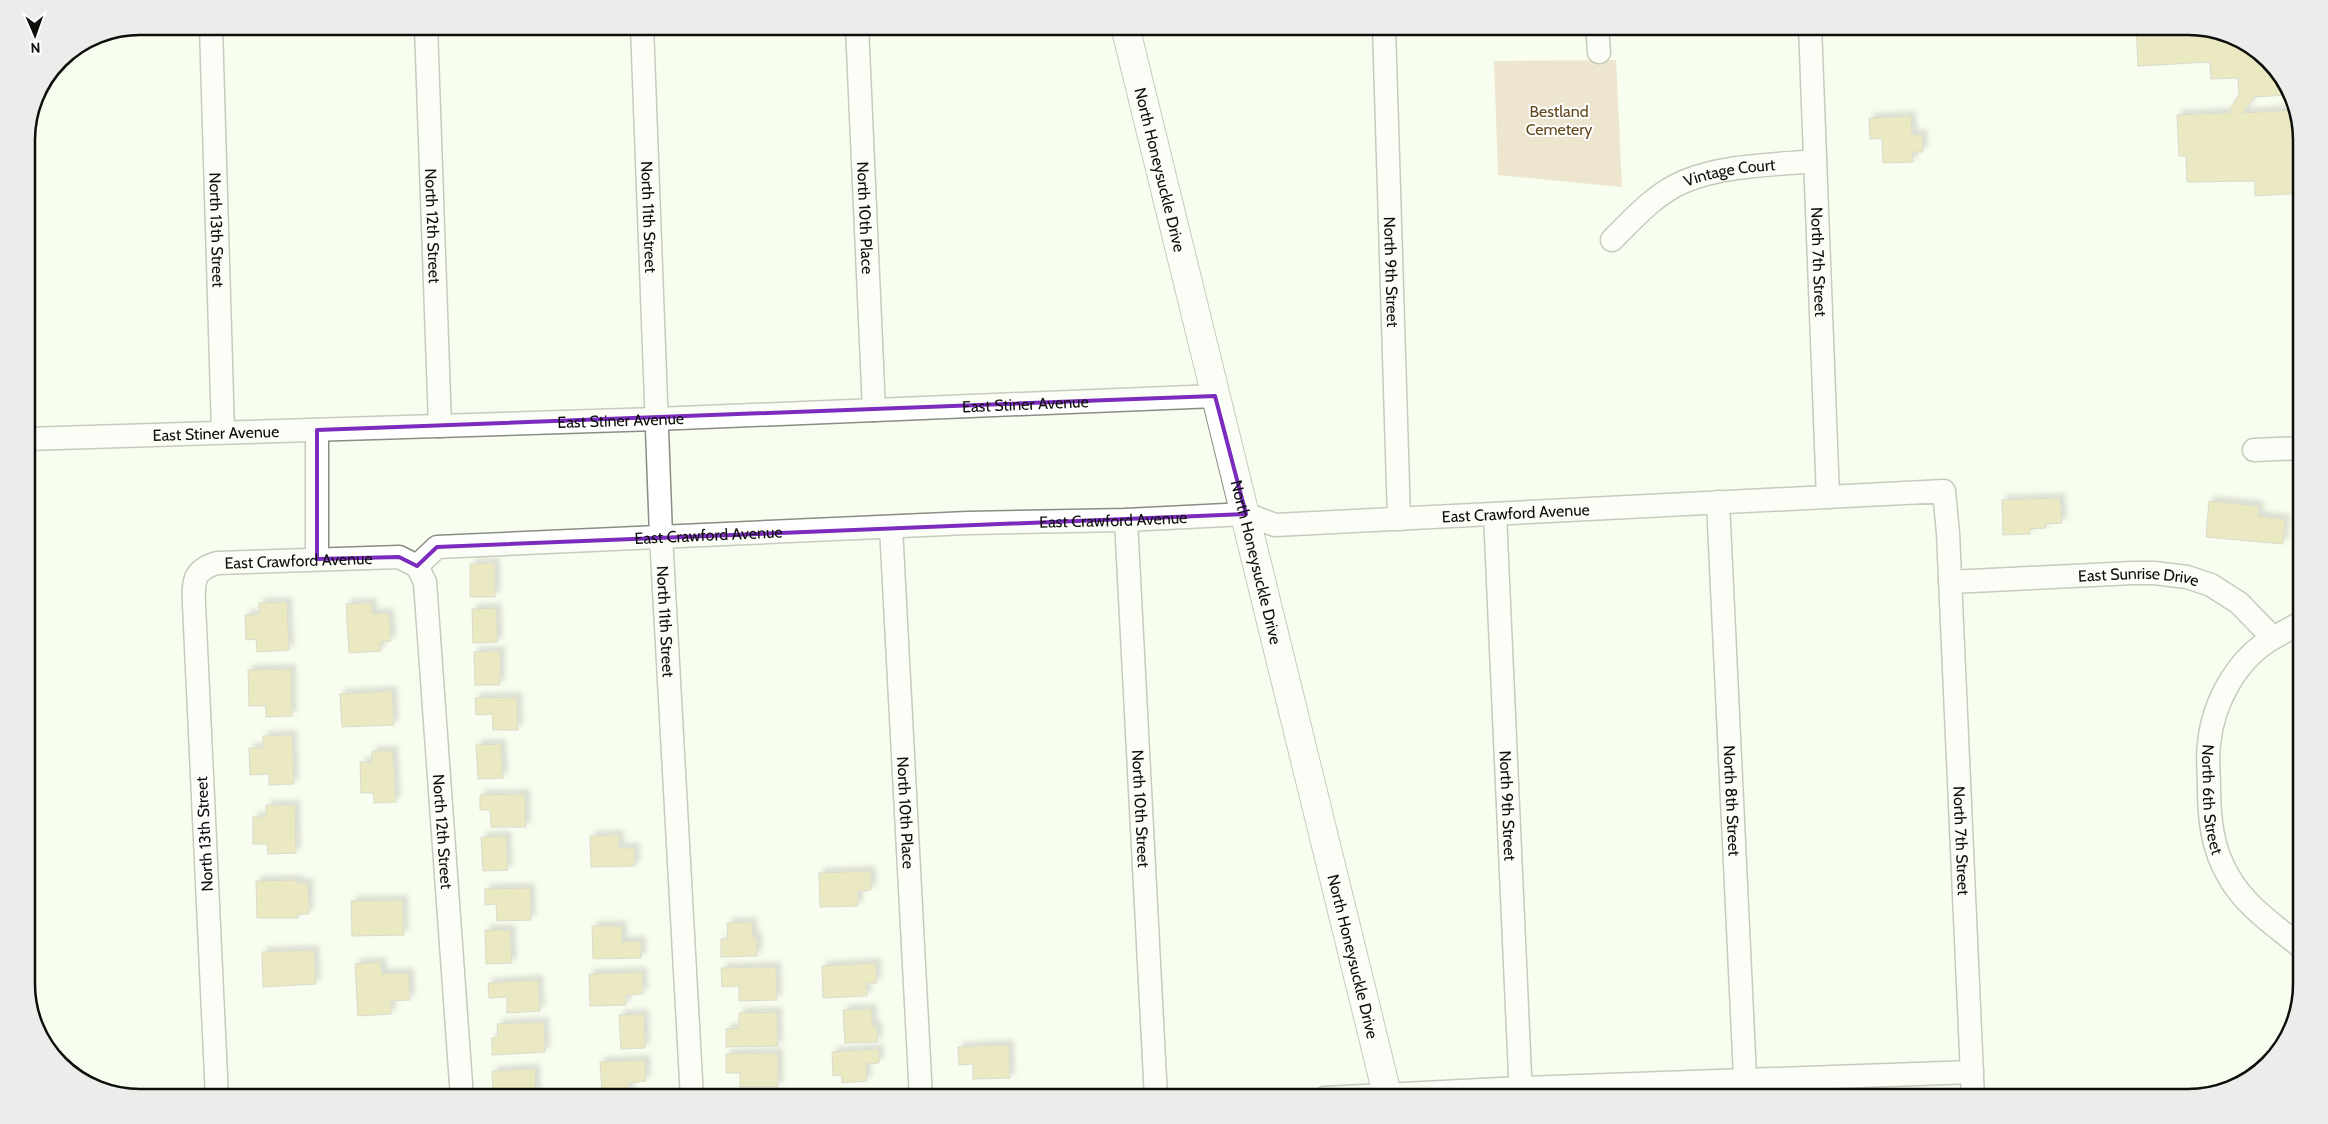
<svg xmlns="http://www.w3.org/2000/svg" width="2328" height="1124" viewBox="0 0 2328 1124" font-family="Cabin,sans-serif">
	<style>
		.green { fill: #e2c8a6 }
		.building { fill: #dcd18c; stroke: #b4b2a4; filter: url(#shadow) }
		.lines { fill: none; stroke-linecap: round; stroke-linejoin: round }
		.minor-casing { stroke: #898e82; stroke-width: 25 }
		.tertiary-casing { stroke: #898e82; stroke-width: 30 }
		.minor { stroke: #fff; stroke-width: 22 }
		.tertiary { stroke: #fff; stroke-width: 28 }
		.marked { fill: none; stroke: #7b2cbf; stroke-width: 4; stroke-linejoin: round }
		.labels { text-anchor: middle; stroke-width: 4; stroke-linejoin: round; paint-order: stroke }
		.park-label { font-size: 16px; fill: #63461a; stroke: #fff }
		.street-label { font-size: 16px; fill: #0d0f0a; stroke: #fff }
		.rim { fill: none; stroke: #0d0f0a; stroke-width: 2.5 }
	</style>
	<defs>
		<filter id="shadow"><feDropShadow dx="4.5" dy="-4.5" stdDeviation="2.5" flood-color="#0004"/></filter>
	</defs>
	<rect width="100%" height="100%" fill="#f7fdef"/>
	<path class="green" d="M1616,60L1622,187L1498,175L1494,61Z"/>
	<path class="building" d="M2136,26H2188L2238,38L2283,77L2289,95L2254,97L2243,113L2294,110L2302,133V140H2300L2302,193L2255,196V181L2187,182L2186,156H2179L2177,115L2230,113L2231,107L2239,95L2238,78L2211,79L2210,62L2138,66Z
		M1911,116L1912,135L1922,134L1923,152H1912L1913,162L1883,163L1882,138L1870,139L1869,118Z
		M2060,498L2062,523L2046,524V528L2030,529V534L2003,535L2002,500Z
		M2209,501L2259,506L2258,516L2285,519L2283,544L2206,537Z
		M495,563V597H470V564Z
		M287,602L289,650L257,652L256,639L246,640L245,615L259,614V603Z
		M372,603V614L389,613L391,641L380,642L381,651L349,653L346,604Z
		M496,608L498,642L473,643L472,609Z
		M500,651V685H475L474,652Z
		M291,669L292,716L266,717V706H249L248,670Z
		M392,691L394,725L342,727L340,694Z
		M517,697L518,730H493L492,714L476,715L475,698Z
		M292,735L294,784L269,785V774L250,775L249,748H263V736Z
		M501,744L503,778L478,779L476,745Z
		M372,751H393L396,802L374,803L373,793H361L360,762H372Z
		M525,794L526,827H491L490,810H480V795Z
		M266,805H295L296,853L268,854L267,844H253V817H266Z
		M619,835V848H635V866L591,867L590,836Z
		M506,836L508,870L483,871L481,837Z
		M871,871V890L858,891V906L820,907L819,873Z
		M297,880V883H308L309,914H298V918H257L256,881Z
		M530,888L531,920L497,921L496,904L485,905V889Z
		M403,900L404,935L352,936L351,901Z
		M752,922L753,937H757V956L721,957V939H728L727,923Z
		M592,926H622V942L641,941V958L593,959Z
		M485,930H510L512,963L486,964Z
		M314,950L316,984L263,987L262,952Z
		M381,962L382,974L409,973L410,1000L391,1001V1014L358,1016L355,964Z
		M876,963L877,983H866L867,996L823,998L822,966Z
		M776,967L777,1000L739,1001V986L722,987L721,968Z
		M642,972L643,994L626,995V1005L590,1006L589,974Z
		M538,980L540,1011L507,1013V997L489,998L488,983Z
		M872,1009V1026H877L878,1042L845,1043L843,1010Z
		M777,1012L778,1046L726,1047V1029L739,1028V1013Z
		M644,1014L645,1048L621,1049L619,1015Z
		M544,1022L545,1052L492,1055V1038L498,1037L497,1024Z
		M1009,1045L1010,1078L973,1079V1064L959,1065L958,1047Z
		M879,1049V1063L866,1064L867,1081L842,1083L841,1075L833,1076L832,1052Z
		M778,1053V1087H740V1073H726V1054Z
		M645,1060L646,1081L629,1083V1092L602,1093L600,1062Z
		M535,1069L536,1094L493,1095L492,1071Z"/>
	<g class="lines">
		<g class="minor-casing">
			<g id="minor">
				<path id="s1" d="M211,26L223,432"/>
				<path id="s2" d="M426,26L440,426"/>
				<path id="s3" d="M642,26L661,536L692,1098"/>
				<path id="s4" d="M857,26L874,410"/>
				<path id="s5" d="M1384,26L1399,519"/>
				<path d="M1597,26L1599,52"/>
				<path id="s6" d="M1810,26L1828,497"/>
				<path id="s7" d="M1612,240C1633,219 1655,194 1683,182C1723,165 1772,165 1815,161"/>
				<path d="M317,430V559"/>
				<path id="s8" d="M26,439L656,419L1215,396"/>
				<path d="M2254,450L2302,448"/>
				<path id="s9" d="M1718,502L1746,1098"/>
				<path id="s10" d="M1495,514L1521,1098"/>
				<path id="s11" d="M1126,520L1156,1098"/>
				<path id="s12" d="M891,527L921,1098"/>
				<path id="s13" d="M417,566L425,582L462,1098"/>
				<path id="s14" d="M1950,582L2133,573H2154L2187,577L2211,585L2239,603L2273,638L2302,622"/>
				<path id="s15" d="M2273,638C2237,659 2213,702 2209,744C2207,758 2209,772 2209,786C2209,818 2212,849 2229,877C2246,907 2276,926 2302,948"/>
				<path id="s16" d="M217,1098L194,604C193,582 193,570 217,563L399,557L417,566L437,547L968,523L1126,520L1246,514L1275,525L1944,491L1948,533L1973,1098"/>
				<path d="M1325,1098L1521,1088L1972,1072"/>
			</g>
		</g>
		<g class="tertiary-casing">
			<g id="tertiary">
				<path id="s17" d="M1125,26L1388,1098"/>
			</g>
		</g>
		<use href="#minor" class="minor"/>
		<use href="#tertiary" class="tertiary"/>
	</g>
	<path d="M0 0H2328V1124H0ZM1215,396L1246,514L437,547L417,566L399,557L317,559V430Z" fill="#f7fdef" fill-opacity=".55" fill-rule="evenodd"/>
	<path class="marked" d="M1215,396L1246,514L437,547L417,566L399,557L317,559V430Z"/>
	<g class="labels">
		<g class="park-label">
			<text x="1559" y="117">Bestland<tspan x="1559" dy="18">Cemetery</tspan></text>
		</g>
		<g class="street-label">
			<text dy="6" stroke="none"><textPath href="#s17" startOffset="148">North Honeysuckle Drive</textPath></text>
			<text dy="6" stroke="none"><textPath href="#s7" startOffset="140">Vintage Court</textPath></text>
			<text dy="6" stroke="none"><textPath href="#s3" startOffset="191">North 11th Street</textPath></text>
			<text dy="6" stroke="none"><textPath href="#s4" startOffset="192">North 10th Place</textPath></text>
			<text dy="6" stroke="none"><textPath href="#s2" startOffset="200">North 12th Street</textPath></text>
			<text dy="6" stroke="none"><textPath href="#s1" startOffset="204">North 13th Street</textPath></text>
			<text dy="6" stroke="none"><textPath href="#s6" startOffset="236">North 7th Street</textPath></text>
			<text dy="6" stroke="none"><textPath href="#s5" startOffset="246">North 9th Street</textPath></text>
			<text dy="6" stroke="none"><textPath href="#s8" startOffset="1000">East Stiner Avenue</textPath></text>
			<text dy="6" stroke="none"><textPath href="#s8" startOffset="595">East Stiner Avenue</textPath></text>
			<text dy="6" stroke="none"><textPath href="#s8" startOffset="190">East Stiner Avenue</textPath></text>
			<text dy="6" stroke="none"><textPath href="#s16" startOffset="1859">East Crawford Avenue</textPath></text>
			<text dy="6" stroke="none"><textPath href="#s16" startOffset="1454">East Crawford Avenue</textPath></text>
			<text dy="6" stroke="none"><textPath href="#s16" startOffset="1049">East Crawford Avenue</textPath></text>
			<text dy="6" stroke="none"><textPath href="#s16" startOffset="629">East Crawford Avenue</textPath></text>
			<text dy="6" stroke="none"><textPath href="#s17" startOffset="552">North Honeysuckle Drive</textPath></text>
			<text dy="6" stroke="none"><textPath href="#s14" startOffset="189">East Sunrise Drive</textPath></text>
			<text dy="6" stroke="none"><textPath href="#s3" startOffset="596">North 11th Street</textPath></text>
			<text dy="6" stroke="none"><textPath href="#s15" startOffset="184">North 6th Street</textPath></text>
			<text dy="6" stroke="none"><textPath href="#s9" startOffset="299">North 8th Street</textPath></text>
			<text dy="6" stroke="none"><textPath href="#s10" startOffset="292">North 9th Street</textPath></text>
			<text dy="6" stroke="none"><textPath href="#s11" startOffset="289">North 10th Street</textPath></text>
			<text dy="6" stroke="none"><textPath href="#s12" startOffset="286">North 10th Place</textPath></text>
			<text dy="6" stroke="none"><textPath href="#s13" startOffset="268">North 12th Street</textPath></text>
			<text transform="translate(204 834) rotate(-93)" y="6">North 13th Street</text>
			<text dy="6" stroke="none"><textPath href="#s16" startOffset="2638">North 7th Street</textPath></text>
			<text dy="6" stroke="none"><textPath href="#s17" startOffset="958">North Honeysuckle Drive</textPath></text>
		</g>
	</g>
	<path d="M0 0H2328V1124H0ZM140 35H2188A105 105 0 0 1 2293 140V984A105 105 0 0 1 2188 1089H140A105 105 0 0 1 35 984V140A105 105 0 0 1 140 35Z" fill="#ececeb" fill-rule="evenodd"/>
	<path class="rim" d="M140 35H2188A105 105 0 0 1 2293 140V984A105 105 0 0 1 2188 1089H140A105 105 0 0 1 35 984V140A105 105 0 0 1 140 35Z"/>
	<g transform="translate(35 35) rotate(178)" stroke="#ffffff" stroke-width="4" paint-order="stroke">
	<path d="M0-4L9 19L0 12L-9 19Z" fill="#0d0f0a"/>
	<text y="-8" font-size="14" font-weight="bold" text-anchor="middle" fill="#0d0f0a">N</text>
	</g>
</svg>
